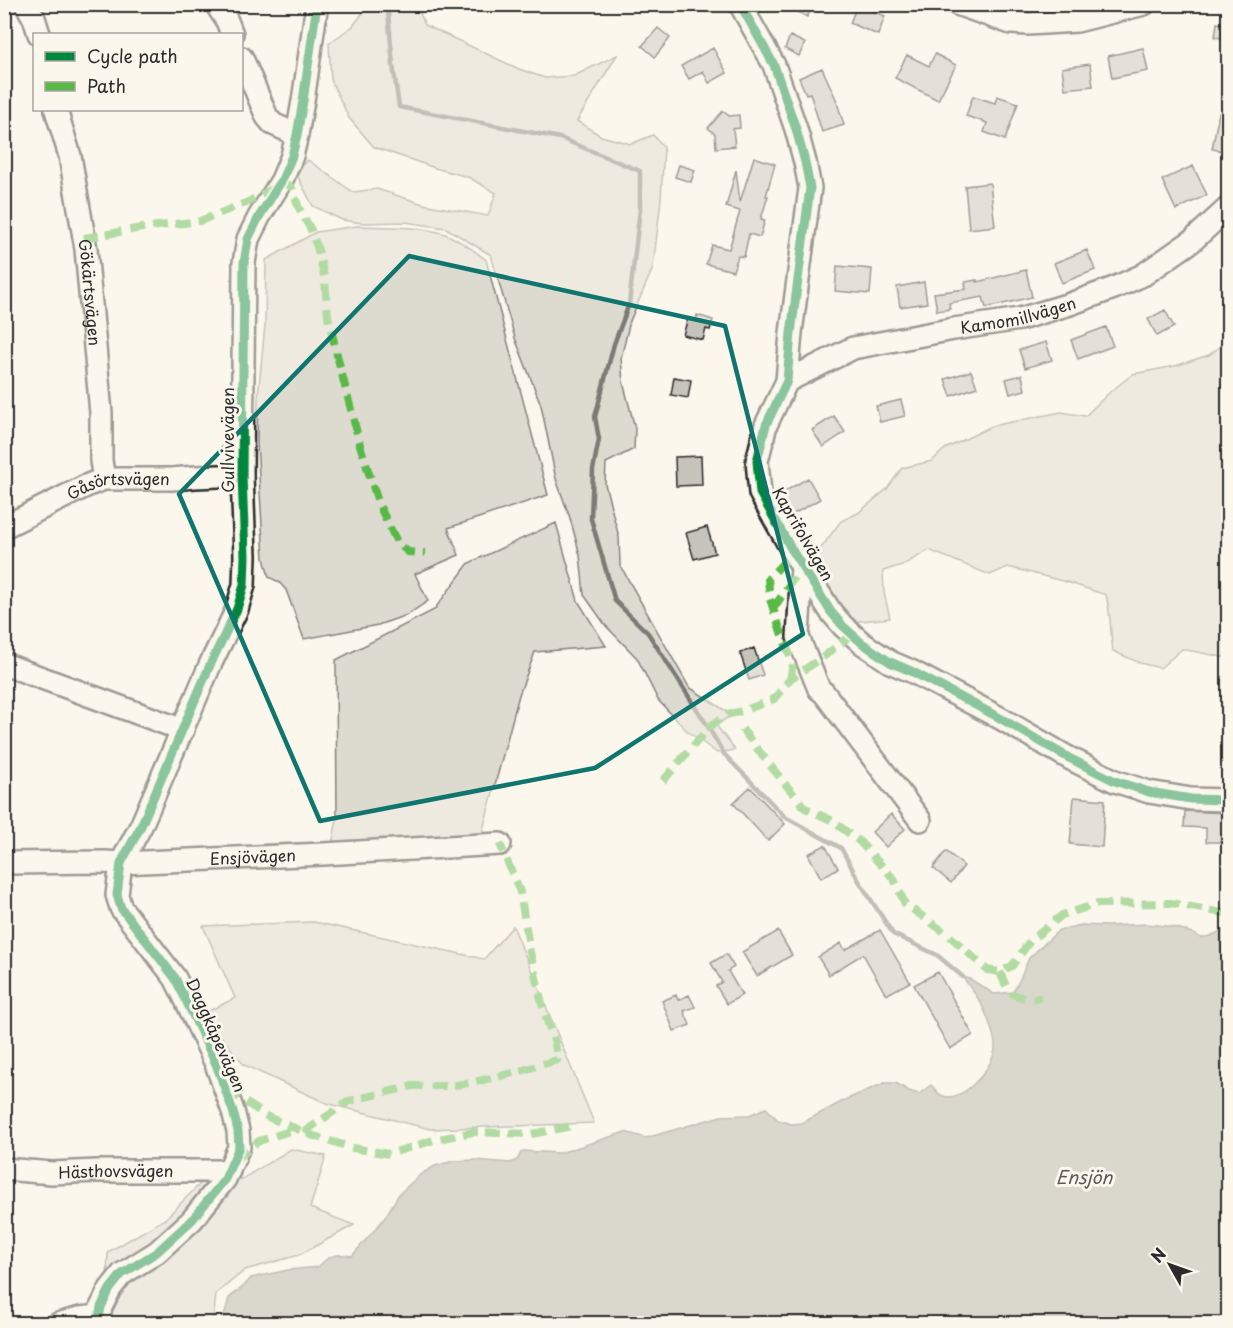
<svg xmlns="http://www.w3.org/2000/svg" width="1233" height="1328" viewBox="0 0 1233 1328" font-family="'Playpen Sans',sans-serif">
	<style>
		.green { fill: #dddad0; stroke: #84827e; stroke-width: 1.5 }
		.water { fill: #b1afa7; stroke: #7b7a75; stroke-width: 1.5 }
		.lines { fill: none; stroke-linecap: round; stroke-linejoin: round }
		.stream { stroke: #7b7a75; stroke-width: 4.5 }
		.building { fill: #c7c4bc; stroke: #2b2b2b; stroke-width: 1.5 }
		.minor-casing { stroke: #2b2b2b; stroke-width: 26 }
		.minor { stroke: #fbf7ec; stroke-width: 21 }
		.quiet { stroke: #58b947; stroke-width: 8; stroke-dasharray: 15 8; stroke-linecap: butt }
		.cycleway-casing { stroke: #fbf7ec; stroke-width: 13 }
		.cycleway { stroke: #00873e; stroke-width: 9 }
		.marked { fill: none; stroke: #0f766e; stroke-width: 4.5; stroke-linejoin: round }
		.labels { text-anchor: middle; stroke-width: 6; stroke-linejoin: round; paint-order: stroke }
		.street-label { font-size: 16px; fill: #2b2b2b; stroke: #fbf7ec }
		.water-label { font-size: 18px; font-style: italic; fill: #5a5956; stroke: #fbf7ec }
	</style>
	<rect width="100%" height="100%" fill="#fbf7ec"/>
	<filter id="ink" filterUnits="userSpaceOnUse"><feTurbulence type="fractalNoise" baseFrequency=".0167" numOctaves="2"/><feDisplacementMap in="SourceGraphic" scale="12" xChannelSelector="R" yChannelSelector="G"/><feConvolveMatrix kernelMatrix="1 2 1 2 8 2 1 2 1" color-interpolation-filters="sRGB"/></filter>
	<g filter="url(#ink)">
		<path class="green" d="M364,5H417L425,25L519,69L545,78L574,76L617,55L577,121L601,136L631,144L653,135L664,147L661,199L653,268L630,321L621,358L623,382L635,428L634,449L606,463L605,484L619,537L620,565L689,687L732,715L716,725L735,750L717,753L687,731L658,700L637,658L606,626L584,595L580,555L570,518L556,479L541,405L515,338L491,255L446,228L405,222L362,223L342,220L313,206L296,173L308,160L353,192L377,189L423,204L488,216L496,193L468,177L435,168L374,147L349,118L331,80L329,43L353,26L365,10Z
			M357,226C384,227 415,226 442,233C453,236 477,252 486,260L548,495L448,528L459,555L415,574L428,601L407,615L378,625L304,639L286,590L279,582L269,577L264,558L257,443L258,397L265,325L266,260L316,232Z
			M1228,340V658L1182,649L1160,668L1140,663L1113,651C1110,632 1111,613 1106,595L1070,583L1008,567L990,575L929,550L905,564L883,571L884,593L890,618L851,622L812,560L841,521L858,513L887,489L902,468L932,461L945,449L992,426L1061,412L1085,416L1110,392L1133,374L1175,366L1209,355Z
			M556,523L578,601L606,646L535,652L519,695L481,837L332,845L337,819L336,660L434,610L469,563Z
			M314,922L484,959L513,926L594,1123L430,1129L326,1103L244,1065L203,1014L235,998L203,926Z
			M291,1149L326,1156L310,1208L354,1225L299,1255L245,1270L216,1294L213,1323L105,1324L108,1252L165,1219L202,1182L242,1179Z"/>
		<path class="water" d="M1147,924C1166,926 1185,927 1201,938L1210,936L1228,928V1323H222L229,1298L244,1286L251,1278L288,1270L318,1267C329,1255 336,1253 352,1256L384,1219L399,1194L421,1174L435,1166L453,1161L475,1160L510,1163L517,1160L522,1151L560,1153L625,1132L646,1138L721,1116L749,1115L766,1108L778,1120L791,1124L802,1123L845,1100L884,1083H896L909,1091L919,1094L931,1085C934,1087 937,1093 941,1095C961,1106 994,1067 995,1048C996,1038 985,1009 979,1000C974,992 968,985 963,977L970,979L994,994L1013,992L1020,979L1029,958L1059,930L1081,925L1108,926Z"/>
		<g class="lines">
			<path class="stream" d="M385,4L388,12L393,65L399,107L560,138L640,171V209L629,304L614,344L595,417L599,439L593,470L591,519L615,601L648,633L707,725L724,754L785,817L841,848L859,881L893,934L937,955L963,977"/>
		</g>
		<path class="building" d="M784,4H814L807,17Z
			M857,5L885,16L878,35L850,23Z
			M1217,23L1228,25V39L1215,37Z
			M658,28L670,38L655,57L642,46Z
			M790,36L805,43L799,56L785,49Z
			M713,48L727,73L709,83L703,71L689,79L681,66Z
			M1143,48L1148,71L1112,78L1108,56Z
			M935,54L956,65L938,100L895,78L907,55L929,66Z
			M1090,64L1093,86L1065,89L1062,68Z
			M822,68L836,99L844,125L822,132L810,93L806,94L799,78Z
			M973,96L995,103L997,96L1018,103L1005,140L984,132L987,123L966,116Z
			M723,111L729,116L739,115L740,128L733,129L735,146L716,148L715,134L708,128Z
			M1219,113L1228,115V152L1212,149Z
			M754,157L775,164L766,196H768L761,219L765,220L760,237L749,234L744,257L738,256L733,271L706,264L712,245L729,249L740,211L726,207L736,170L740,202Z
			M679,165L695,170L691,182L675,177Z
			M1193,166L1207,195L1176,210L1162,180Z
			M990,183L995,226L969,229L965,186Z
			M1087,250L1095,270L1062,283L1054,263Z
			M837,266L872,269L870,294L835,291Z
			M1026,270L1032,297L986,308L983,297L949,303L950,309L937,311L934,293L966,289L965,282L977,280V282Z
			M924,282L927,303L900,307L897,287Z
			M1165,310L1174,327L1157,336L1148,319Z
			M697,315L713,320L710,330L706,329L703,340L683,335L688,318L696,320Z
			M1106,327L1113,346L1078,359L1071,340Z
			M1046,342L1052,360L1025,368L1019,350Z
			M971,371L977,387L951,396L945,379Z
			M1022,375L1025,390L1010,394L1006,379Z
			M674,377L691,380L688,398L671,395Z
			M901,400L905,416L880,422L876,406Z
			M834,416L845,432L823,447L812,430Z
			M701,456L702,485L676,486L675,457Z
			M808,478L820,499L792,515L780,494Z
			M707,527L715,553L694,559L686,533Z
			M754,648L763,675L749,680L740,653Z
			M750,787L785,824L768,841L733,803Z
			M1074,797L1105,800L1102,847L1070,844Z
			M1185,811L1228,813V842H1206V828L1184,827Z
			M891,814L905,829L886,847L872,832Z
			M825,845L838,868L821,878L808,854Z
			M946,851L964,866L951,883L933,868Z
			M880,930L910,982L886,995L863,954L829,975L818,957L841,943L845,950Z
			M778,931L792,955L757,976L742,952Z
			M726,954L734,967L728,971L742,995L727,1004L716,986L722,982L711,963Z
			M938,972L973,1035L950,1049L914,985Z
			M676,995L678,1000L689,995L695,1007L684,1011L690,1025L674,1031L662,1001Z"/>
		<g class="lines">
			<g class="minor-casing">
				<g id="minor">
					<path d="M26,4L34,18L39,34"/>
					<path d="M216,4L227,21L232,34"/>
					<path d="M740,4L774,65L796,129L805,162L810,188L791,333L787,381L766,425L757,461L760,493L793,552L831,612L843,626L862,643L890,662L911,671L1000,718L1069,758L1115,781L1149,792L1191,799L1228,800"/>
					<path d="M957,4L1011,23L1028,24L1077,21L1144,4"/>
					<path d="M242,58L267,117L273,124L297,135"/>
					<path id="s1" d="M56,110L70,156L86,249L101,413V461L104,479"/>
					<path id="s2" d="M787,381L853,348L954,329L1020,319L1070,304L1114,288L1143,275L1192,241L1228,208"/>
					<path id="s3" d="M4,527L88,485L104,479H172L195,477L242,475"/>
					<path d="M802,566L798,637L819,689L824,693L920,820"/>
					<path d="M4,664L183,730"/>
					<path id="s4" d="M4,863L105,862L121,863L323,854L500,844"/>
					<path id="s5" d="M4,1169L52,1173L97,1171H229"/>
					<path d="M58,1324L80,1318L99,1316"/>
					<path d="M98,1324L101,1307L110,1289L122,1274L157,1252L192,1220L225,1179L239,1147L238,1131L233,1111L216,1064L184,996L175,978L121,908L117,895L121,863L141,826L210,665L237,609L244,585L245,556L242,475L244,263L248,239L259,217L282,180L292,156L297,135L303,101L317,4"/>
				</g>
			</g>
			<use href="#minor" class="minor"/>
			<path class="quiet" d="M282,180L292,188L299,208L311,230L318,250L325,281L328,316L335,347L360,445L379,505L397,542L408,552L425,553
				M84,238L142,228L200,221L248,202L276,187
				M773,609L802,566
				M790,679L793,664L782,635L770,599L768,579L793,552
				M742,729L773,769L805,808L831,820L859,841L894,879L905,904L950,936L987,970L1000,972L1012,966L1030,941L1062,915L1097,904L1171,903L1228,914
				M663,781L710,726L727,715L748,709L774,699L790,679L822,658L852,634
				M1000,972C1010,998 1015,998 1041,998
				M227,1090L268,1117L314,1136L353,1148L389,1154L434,1140L473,1132L532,1134L577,1125
				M304,1132L349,1101L413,1086H450L474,1082L517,1072L557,1060L555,1043L544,1012L530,952L520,892L500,844
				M236,1159L259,1141L296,1129"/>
			<g class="cycleway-casing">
				<path id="cycleway" d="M740,4L774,65L796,129L805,162L810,188L791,333L787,381L766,425L757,461L760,493L793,552L831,612L843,626L862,643L890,662L911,671L1000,718L1069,758L1115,781L1149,792L1191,799L1228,800
					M98,1324L101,1307L110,1289L122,1274L157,1252L192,1220L225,1179L239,1147L238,1131L233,1111L216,1064L184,996L175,978L121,908L117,895L121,863L141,826L210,665L237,609L244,585L245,556L242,475L244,263L248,239L259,217L282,180L292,156L297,135L303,101L317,4"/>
			</g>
			<use href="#cycleway" class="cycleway"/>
		</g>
	</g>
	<path d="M0 0H1233V1328H0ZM409,256L725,326L803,634L595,768L320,821L179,494Z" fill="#fbf7ec" fill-opacity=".55" fill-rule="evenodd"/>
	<path class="marked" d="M409,256L725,326L803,634L595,768L320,821L179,494Z"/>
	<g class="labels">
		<g class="street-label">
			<text dy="6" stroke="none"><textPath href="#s1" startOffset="186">Gökärtsvägen</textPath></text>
			<text dy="6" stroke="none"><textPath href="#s2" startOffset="242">Kamomillvägen</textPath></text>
			<text transform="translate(228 440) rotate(-90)" y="6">Gullvivevägen</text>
			<text dy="6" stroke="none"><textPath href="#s3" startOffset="124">Gåsörtsvägen</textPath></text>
			<text transform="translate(803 534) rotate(60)" y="6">Kaprifolvägen</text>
			<text dy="6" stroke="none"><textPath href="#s4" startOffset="249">Ensjövägen</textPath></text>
			<text transform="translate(216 1035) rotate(66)" y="6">Daggkåpevägen</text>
			<text dy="6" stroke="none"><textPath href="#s5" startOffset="112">Hästhovsvägen</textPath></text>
		</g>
		<g class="water-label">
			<text x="1084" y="1184">Ensjön</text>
		</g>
	</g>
	<rect width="1233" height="1328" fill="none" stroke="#fbf7ec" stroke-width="24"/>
	<rect x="12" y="12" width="1209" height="1304" fill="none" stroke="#2b2b2b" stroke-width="2" filter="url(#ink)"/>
	<rect x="33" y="33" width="210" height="78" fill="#fbf7ec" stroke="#a8a59f" stroke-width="1.5"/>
	<rect x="45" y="52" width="30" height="9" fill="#00873e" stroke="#a8a59f" stroke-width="1.5"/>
	<text x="87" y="63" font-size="18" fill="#2b2b2b">Cycle path</text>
	<rect x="45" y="82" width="30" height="9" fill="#58b947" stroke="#a8a59f" stroke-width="1.5"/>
	<text x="87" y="93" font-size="18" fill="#2b2b2b">Path</text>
	<g transform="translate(1170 1265) rotate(310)" stroke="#fbf7ec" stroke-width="4.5" paint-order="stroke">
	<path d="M0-4.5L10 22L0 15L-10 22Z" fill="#2b2b2b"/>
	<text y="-9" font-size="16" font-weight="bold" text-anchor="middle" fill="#2b2b2b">N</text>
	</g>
</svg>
